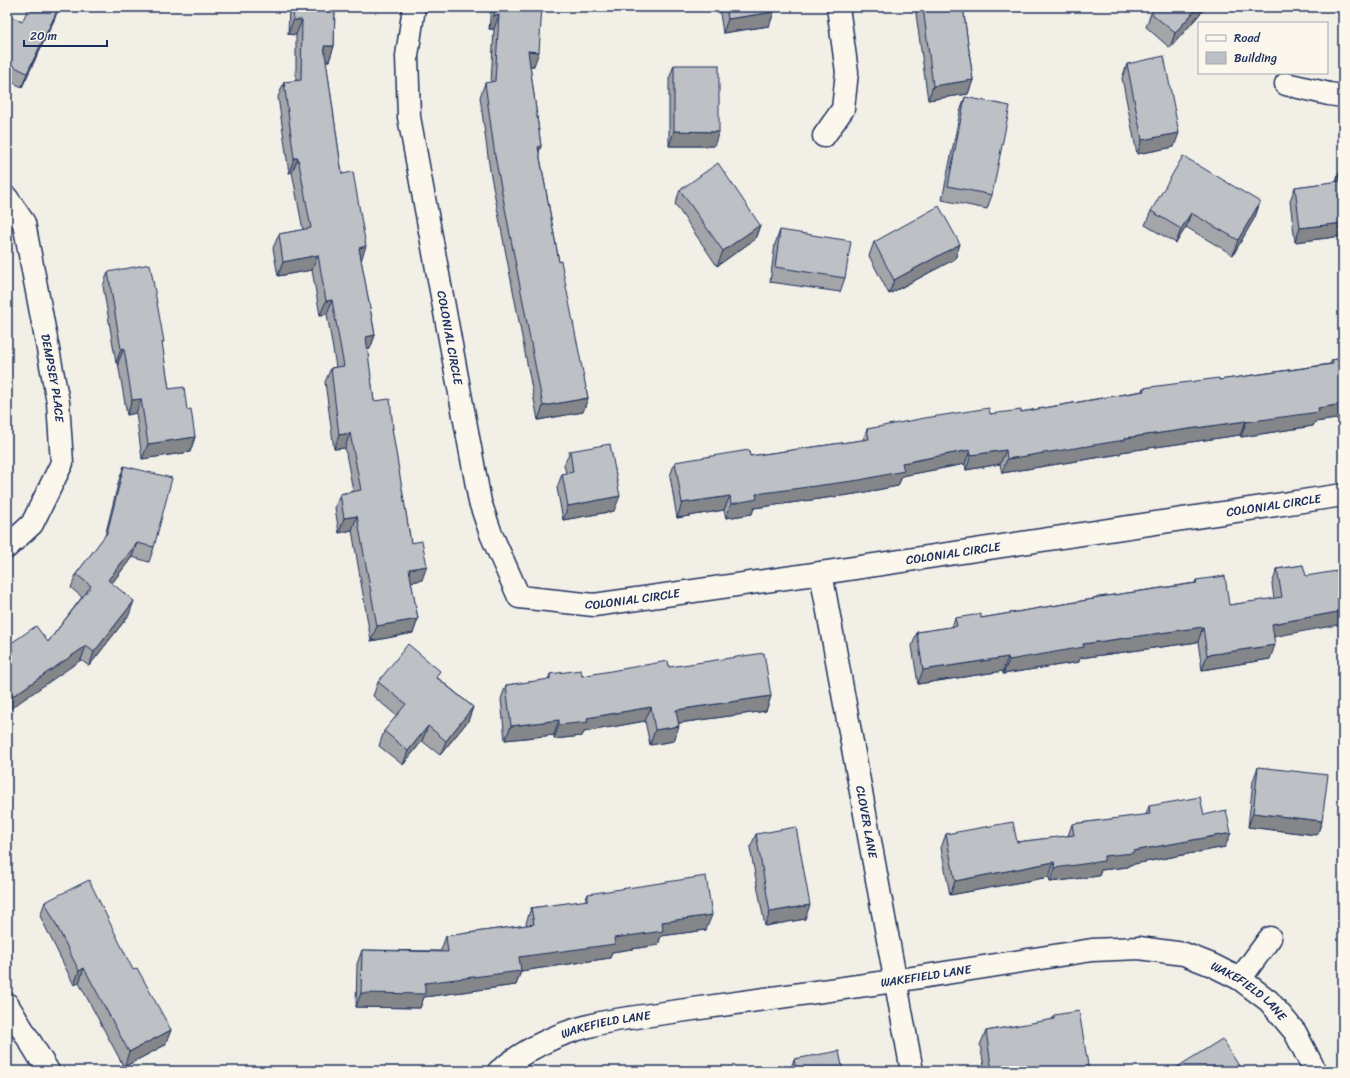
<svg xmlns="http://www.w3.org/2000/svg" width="1350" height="1078" viewBox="0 0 1350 1078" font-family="Sriracha,sans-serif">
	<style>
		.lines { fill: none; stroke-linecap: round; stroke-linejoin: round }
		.minor-casing { stroke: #1b2f5e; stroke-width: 25 }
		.minor { stroke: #fbf7ec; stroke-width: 22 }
		.wall { fill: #a3a5a9; stroke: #1b2f5e }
		.shaded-wall { fill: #848689; stroke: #1b2f5e }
		.building { fill: #bdc0c4; stroke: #1b2f5e }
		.labels { text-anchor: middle; stroke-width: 3.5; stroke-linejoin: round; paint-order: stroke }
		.street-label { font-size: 12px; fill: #1b2f5e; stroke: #fbf7ec }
	</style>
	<rect width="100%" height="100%" fill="#f2efe6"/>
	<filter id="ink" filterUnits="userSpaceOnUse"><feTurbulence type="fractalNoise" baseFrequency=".025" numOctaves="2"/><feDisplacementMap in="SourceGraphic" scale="8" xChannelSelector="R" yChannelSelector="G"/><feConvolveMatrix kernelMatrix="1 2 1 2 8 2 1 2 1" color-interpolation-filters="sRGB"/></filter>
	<g filter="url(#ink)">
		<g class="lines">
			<g class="minor-casing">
				<g id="minor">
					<path id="s1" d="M414,7L407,56L409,117L480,502L491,534L519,597L594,605L821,573L1343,495"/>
					<path d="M1286,84L1329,94L1343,96"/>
					<path d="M824,136L843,109L847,72L838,7"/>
					<path id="s2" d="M7,198L24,223L58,402L62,463L32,524L7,547"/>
					<path id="s3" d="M821,573L912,1071"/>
					<path d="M1240,979L1270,938"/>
					<path d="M7,1004L48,1071"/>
					<path id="s4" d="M499,1071C525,1050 556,1034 589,1026C602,1022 615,1020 629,1018L894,981L1092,950L1139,948L1184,954L1212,965L1240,979L1269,1001L1295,1032L1315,1071"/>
				</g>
			</g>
			<use href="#minor" class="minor"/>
		</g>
		<path class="wall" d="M289,7H335L334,46L329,61H326L342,174L361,260L375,335L370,349L367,350L374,401L393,428L392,431L411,543L422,580L411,582L418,619L413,633L371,641L352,530L339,533L335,508L340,494L353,491L345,448L334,449L325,382L331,368L336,367L327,314L320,315L312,270L278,276L273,248L279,234L303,230L292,172L289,173L278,97L284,82L296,81V35L288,34Z
			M491,7H542L534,66H530L541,146L539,152L559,262L588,398L583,412L538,420L490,171L480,97L485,83L491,82L494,29H489Z
			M719,7H774V12L769,26L723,33Z
			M915,7H963L973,80L968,94L928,100Z
			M1206,7L1170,48L1146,27L1151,13Z
			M7,14L22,22L55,18L22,87L7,80Z
			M1127,64L1174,147L1137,154L1122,78Z
			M674,65L714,146H669V79Z
			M965,97L992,195L987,209L942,200L960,112Z
			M1339,173H1343V236L1295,242L1290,201L1295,187L1336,182Z
			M680,190L760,225L755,239L717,266L675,204Z
			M1260,202L1255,217L1233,255L1186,227L1176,243L1145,225L1151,211Z
			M780,230L845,278L840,292L770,282L775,244Z
			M874,242L960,244L955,259L889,294L869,256Z
			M108,272L162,345L169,389L187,410L195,437L190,452L142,459L136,413L127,415L118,363H116L103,286Z
			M1343,358V418L1315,422L1313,426L1241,437L1240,435L1121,452L1120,454L1002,473L1000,464L966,470L965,464L902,476L898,486L855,494L754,508L752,514L726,518L724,510L677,518L670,476L675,462L750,456L863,440L867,429L990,414L1021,412L1142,391L1143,388L1219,380L1330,364L1332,360Z
			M570,451L614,511L563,520L557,488L562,474L566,473L564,465Z
			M124,466L154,547L149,562L132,557L112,583L129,615L89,666L81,660L48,642L82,597L71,588L76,574L105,536L119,480Z
			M1303,565L1274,637L1270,659L1202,670L1198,642L1080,658L1079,662L1003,674V671L918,684L912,646L917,632L952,627L955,618H981L1093,599V598L1195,583L1196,580L1229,605L1274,599L1272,584L1277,569Z
			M669,667L771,696L766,711L679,723L674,741L650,745L645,721L584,732L582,736L554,739V735L505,740L501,699L506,685L548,680L550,674L582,676Z
			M438,678L473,707L468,721L440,755L422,741L403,765L379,746L384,731L397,716L373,696L378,682Z
			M1258,767L1322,821L1317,835L1248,827L1253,781Z
			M1149,806L1204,815L1225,847L1129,865L1128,867L1101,870L1099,876L1050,882L1049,877L950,895L941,848L946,834L1017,842L1068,836L1072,824L1146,815Z
			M756,834L805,919L765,926L750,848Z
			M588,894L706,930L661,936L658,945L612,952L610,958L521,971L516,985L424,997L420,1008L356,1007L357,964L362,950L441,951V950L446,936L527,925L526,923L531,908L585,901Z
			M45,902L133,970L171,1030L165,1045L124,1067L79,983L74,985L40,916Z
			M1054,1015L1089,1071H985L980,1045L986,1031L1052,1020Z
			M794,1059L843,1071H790Z"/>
		<path class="shaded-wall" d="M59,7L55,18L22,87L27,73Z
			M1198,7H1206L1170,48L1175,33Z
			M774,12L769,26L723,33L728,19Z
			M494,15H499L494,29H489Z
			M293,20H302L296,35L288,34Z
			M324,46H334L329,61L319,60Z
			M528,51L539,52L534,66H523Z
			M973,80L968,94L928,100L933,86Z
			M674,131L719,132L714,146H669Z
			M1179,133L1174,147L1137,154L1142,140Z
			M541,146L536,160L538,147Z
			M294,158H298L292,172L289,173Z
			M1260,202L1255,217L1233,255L1238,240Z
			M1191,213L1186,227L1176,243L1181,229Z
			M1343,223V236L1295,242L1300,228Z
			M760,225L755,239L717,266L723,251Z
			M960,244L955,259L889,294L894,280Z
			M366,246L361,261L359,248Z
			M318,255L312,270L278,276L283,262Z
			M332,300L327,314L320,315L326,301Z
			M375,335L370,349L360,351L366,337Z
			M124,348L118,363H116L121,349Z
			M588,398L583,412L538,420L543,406Z
			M141,399L136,413L127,415L132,400Z
			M1343,404V418L1315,422L1313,426L1241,437L1246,422L1318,408Z
			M1246,421L1240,435L1121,452L1120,454L1002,473L1007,459L1125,438Z
			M350,433L345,448L334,449L339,435Z
			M195,437L190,452L142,459L148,444Z
			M970,450L965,464L902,476L898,486L855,494L754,508L752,514L726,518L731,504L756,494L902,463Z
			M1006,450L1000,464L966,470L971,455Z
			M620,496L614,511L563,520L568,506Z
			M730,496L724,510L677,518L682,503Z
			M357,516L352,530L339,533L344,518Z
			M137,543L132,557L103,595L108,580Z
			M427,566L422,580L404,583L409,569Z
			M134,601L129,615L89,666L94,652Z
			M1343,611V624L1267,638L1272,624Z
			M418,619L413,633L371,641L377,626Z
			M1203,627L1198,642L1080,658L1079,662L1003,674L1009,660L1083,644Z
			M1275,645L1270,659L1202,670L1207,655Z
			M86,646L81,660L7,711V700Z
			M1008,657L1003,671L918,684L923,670Z
			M771,696L766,711L671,724L676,710Z
			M473,707L468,721L440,755L446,741Z
			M651,707L645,721L584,732L582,736L554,739L559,725L587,718Z
			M559,720L554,735L505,740L511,726Z
			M428,726L422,741L403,765L408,751Z
			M679,726L674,741L650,745L655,730Z
			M1253,813L1322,821L1317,835L1248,827Z
			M1231,833L1225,847L1129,865L1128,867L1101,870L1099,876L1050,882L1055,868L1104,856Z
			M1054,862L1049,877L950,895L955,881Z
			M810,905L805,919L765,926L770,912Z
			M712,915L706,930L661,936L658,945L612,952L610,958L521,971L516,985L424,997L420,1008L356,1007L361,993L425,983L519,957L614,938L662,922Z
			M84,968L79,983L74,985L79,971Z
			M171,1030L165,1045L124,1067L129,1052Z
			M1020,1069V1071H1009Z"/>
		<path class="building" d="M29,7H59L27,73L7,63V14L22,22Z
			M294,7H335L334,46H324L342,174L353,172L366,246L359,248L375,335L366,337L374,401L390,399L393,428H392L411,543L422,541L427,566L409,569L418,619L377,626L357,516L344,518L340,494L361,490L350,433L339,435L331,368L344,366L332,300L326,301L318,255L283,262L279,234L311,228L298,158H294L284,82L301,80L302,20H293Z
			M495,7H542L539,52L528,51L541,146L538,147L559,262L561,261L588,398L543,406L495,156L485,83L495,81L499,15H494Z
			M726,7H774V12L728,19Z
			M923,7H963L973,80L933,86Z
			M1157,7H1198L1175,33L1151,13Z
			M1164,56L1179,133L1142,140L1127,64Z
			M674,65H719V132L674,131Z
			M965,97L1010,106L992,195L948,186Z
			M1183,156L1260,202L1238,240L1191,213L1181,229L1151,211Z
			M718,163L760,225L723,251L680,190Z
			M1339,173H1343V223L1300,228L1295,187L1340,181Z
			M939,206L960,244L894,280L874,242Z
			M780,230L851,241L845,278L775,267Z
			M150,264L164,342H162L169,389L184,387L187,410L191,409L195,437L148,444L141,399L132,400L124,348L121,349L108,272Z
			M1343,358V404L1318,408L1319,412L1246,422V421L1125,438V440L1007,459L1006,450L971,455L970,450L902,463L904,471L860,480L756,494L757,499L731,504L730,496L682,503L675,462L749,450L750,456L869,439L867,429L925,418L989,408L990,414L1021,410V412L1144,391L1143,388L1219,378V380L1333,364L1332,360Z
			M610,444L620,496L568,506L562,474L573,472L570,451Z
			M124,466L172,478L154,547L137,543L108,580L134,601L94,652L86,646L7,700V646L36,626L48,642L91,586L76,574L107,533Z
			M1303,565L1306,576L1343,570V611L1272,624L1275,645L1207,655L1203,627L1083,644L1084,647L1009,660L1008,657L923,670L917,632L957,626L955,618L981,614V618L1094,599L1093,598L1197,583L1196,580L1225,576L1229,605L1282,597L1277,569Z
			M408,644L440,671L436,677L473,707L446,741L428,726L408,751L384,731L406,704L378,682Z
			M764,653L771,696L676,710L679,726L655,730L651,707L587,718L588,722L559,725V720L511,726L506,685L550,679V674L581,670L582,676L668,661L669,667Z
			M1258,767L1328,775L1322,821L1253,813Z
			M1200,797L1204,815L1226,810L1231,833L1133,851V853L1104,856V861L1055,868L1054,862L955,881L946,834L1013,822L1017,842L1074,835L1072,824L1150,814L1149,806Z
			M796,827L810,905L770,912L756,834Z
			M706,876L712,915L662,922L663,931L614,938L615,944L519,957L521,971L425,983V994L361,993L362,950L448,952L446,936L534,924L531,908L588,900V894Z
			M89,880L133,970L137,968L171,1030L129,1052L84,968L79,971L45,902Z
			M1079,1011L1089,1071H1021L1020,1069L1009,1071H992L986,1031L1054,1019V1015Z
			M1222,1039L1241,1069L1238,1071H1175L1174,1069Z
			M839,1051L843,1071H796L794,1059Z"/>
	</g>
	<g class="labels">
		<g class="street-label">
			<text dy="4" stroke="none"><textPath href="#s1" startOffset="335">COLONIAL CIRCLE</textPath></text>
			<text dy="4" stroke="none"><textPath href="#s2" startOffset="188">DEMPSEY PLACE</textPath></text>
			<text dy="4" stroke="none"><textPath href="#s1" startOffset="1367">COLONIAL CIRCLE</textPath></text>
			<text dy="4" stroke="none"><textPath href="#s1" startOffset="1043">COLONIAL CIRCLE</textPath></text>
			<text dy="4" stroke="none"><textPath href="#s1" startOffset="719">COLONIAL CIRCLE</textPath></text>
			<text dy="4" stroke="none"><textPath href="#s3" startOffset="253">CLOVER LANE</textPath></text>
			<text dy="4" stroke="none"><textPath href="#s4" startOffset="442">WAKEFIELD LANE</textPath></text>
			<text dy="4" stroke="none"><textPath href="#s4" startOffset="778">WAKEFIELD LANE</textPath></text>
			<text dy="4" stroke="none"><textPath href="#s4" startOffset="118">WAKEFIELD LANE</textPath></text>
		</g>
	</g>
	<rect width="1350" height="1078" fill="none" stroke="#fbf7ec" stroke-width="24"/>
	<rect x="12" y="12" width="1326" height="1054" fill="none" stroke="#1b2f5e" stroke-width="1.5" filter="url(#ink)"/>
	<rect x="1198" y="22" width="130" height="52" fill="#fbf7ec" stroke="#a1a7b3"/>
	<rect x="1206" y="35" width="20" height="6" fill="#fbf7ec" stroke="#a1a7b3"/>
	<text x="1234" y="42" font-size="12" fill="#1b2f5e">Road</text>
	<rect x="1206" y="52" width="20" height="12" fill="#bdc0c4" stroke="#a1a7b3"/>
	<text x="1234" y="62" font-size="12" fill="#1b2f5e">Building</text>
	<path d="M24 40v6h83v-6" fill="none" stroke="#1b2f5e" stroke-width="2"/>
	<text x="30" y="40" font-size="12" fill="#1b2f5e" stroke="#fbf7ec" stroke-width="3" paint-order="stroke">20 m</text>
</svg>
